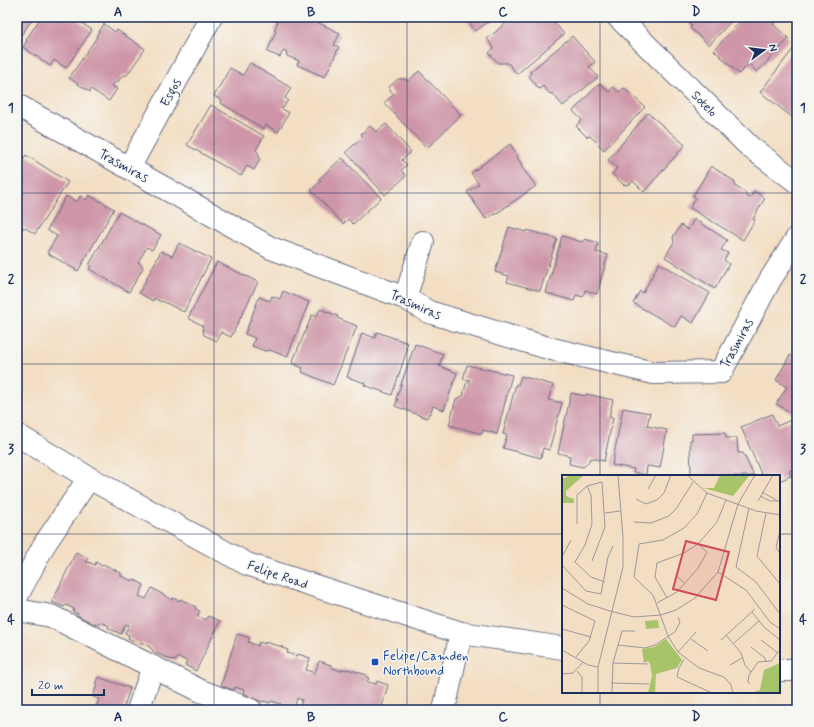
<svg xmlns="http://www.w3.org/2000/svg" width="814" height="727" viewBox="0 0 814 727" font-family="Mynerve,sans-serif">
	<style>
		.building { fill: #ce96a8 }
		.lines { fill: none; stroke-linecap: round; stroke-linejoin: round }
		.minor-casing { stroke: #676c81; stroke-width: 24 }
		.major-casing { stroke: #676c81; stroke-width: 24 }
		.minor { stroke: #fff; stroke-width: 22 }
		.major { stroke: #fff; stroke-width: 22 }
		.grid { fill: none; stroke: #1b2f5e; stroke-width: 1; stroke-opacity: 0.55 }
		.transit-dot { fill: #1a4fb4; stroke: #f6f6f2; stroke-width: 1.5 }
		.labels { text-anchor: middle; stroke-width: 3; stroke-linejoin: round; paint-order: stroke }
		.street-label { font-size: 13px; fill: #1b2f5e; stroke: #f6f6f2 }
		.transit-label { font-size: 13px; fill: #164399; stroke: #f6f6f2; text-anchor: start }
		.inset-road { fill: none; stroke: #9d989b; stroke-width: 1 }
		.view { fill: #d1495b; fill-opacity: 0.15; stroke: #d1495b; stroke-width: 2 }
		.inset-edge { fill: none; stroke: #1b2f5e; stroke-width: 2 }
		.neatline { fill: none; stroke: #1b2f5e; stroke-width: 1.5 }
		.grid-label { font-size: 13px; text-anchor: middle; font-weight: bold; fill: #1b2f5e }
	</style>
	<rect width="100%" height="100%" fill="#f6f6f2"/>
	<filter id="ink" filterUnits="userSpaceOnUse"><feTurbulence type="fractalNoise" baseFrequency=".025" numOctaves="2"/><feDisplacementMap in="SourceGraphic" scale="8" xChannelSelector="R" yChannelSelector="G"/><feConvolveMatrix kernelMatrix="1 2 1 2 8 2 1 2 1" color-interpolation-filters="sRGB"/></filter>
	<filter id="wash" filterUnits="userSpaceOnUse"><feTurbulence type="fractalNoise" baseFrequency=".012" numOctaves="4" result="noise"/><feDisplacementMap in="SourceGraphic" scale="16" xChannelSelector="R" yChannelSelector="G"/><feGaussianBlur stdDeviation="0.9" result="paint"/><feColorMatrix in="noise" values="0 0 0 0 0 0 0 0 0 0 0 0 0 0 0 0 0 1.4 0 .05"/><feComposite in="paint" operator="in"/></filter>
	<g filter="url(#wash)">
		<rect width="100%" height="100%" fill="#f3dec3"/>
		<g id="blocks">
			<path class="building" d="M17,17H34L17,41Z
				M41,17H78L79,18L77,20L92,30L66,68L54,60L50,66L23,47L27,41L26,40Z
				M280,17H306L340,33L334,45L339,47L325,77L297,65L299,61L287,56L286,52L283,51L280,57L267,52L276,31L274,30Z
				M465,17H496L475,31Z
				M513,17H550L564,34L517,74L508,63H498L489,53L494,48L487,39Z
				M683,17H735L709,45L690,28L692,26Z
				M744,17H779L773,24L789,39L757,72L749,64L739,74L714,50Z
				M104,24L115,32L117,30L145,49L127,75L122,76L118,82L114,83L112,86L117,89L109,101L91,89L90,92L69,78L97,37L96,36Z
				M572,36L595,62L589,67L598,77L563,106L552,93L550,94L543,86L539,89L529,76L531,74L530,72Z
				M797,44V119L796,120L760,92Z
				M250,63L291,88L285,98L288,100L283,108H281L289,113L278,132L266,125L264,129L221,103L222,101L214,96L230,68L243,75Z
				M419,71L461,115L427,148L384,103L394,94L388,88L398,79H405L408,81Z
				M600,83L609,92L613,87L619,92L624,88L645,107L604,150L590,136L587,137L576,126L582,120L573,111Z
				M211,105L264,136L256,150L258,152L260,159L254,170L247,166L241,176L187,145Z
				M648,113L685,145L644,192L633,181L630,184L624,185L612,174L617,168L608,160Z
				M386,124L411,152L402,160L407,165L401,170L406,176L385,195L346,152L363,137L361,134L370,126L376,132Z
				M510,144L518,156L517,157L522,165L521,166L536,186L494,215V214L486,219L467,192L479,184L471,173Z
				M17,149L22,152L17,159Z
				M26,155L68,182L35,234L24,227L19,234L17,233V169Z
				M342,158L381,198L353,224L348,219L343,224L311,190L321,181L319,179Z
				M711,166L734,181L736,187L745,192L746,196L750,198L754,191L765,198L753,219L755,220L743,240L690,208L696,198L693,196Z
				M89,195L114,209L78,271L47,253L57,236L47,230L66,196L77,202L80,196L86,200Z
				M119,212L161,235L152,250L147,247L138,262L141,264L143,268L129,292L89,269L91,266L89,265Z
				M694,219L727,240L721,250L728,253L724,260L729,264L715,289L665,257L674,242L673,237L681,225L688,230Z
				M509,227L526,232L527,230L557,239L540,291L507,282L509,276L495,272Z
				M562,236L582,242L585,239L598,243L596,252L608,255L597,294L585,290L583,297L576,295L574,301L546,293Z
				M179,243L211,259L184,312L162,301L161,302L154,298L153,301L139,293L161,251L172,256Z
				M217,262L258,282L231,337L221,332L217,341L204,335L202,325L188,318Z
				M659,263L710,293L693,323L681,316L675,327L633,303L640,291L643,293Z
				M283,291L309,302L287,357L270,350L265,351L252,346L255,338L245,334L259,297L270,301L272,296L280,299Z
				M320,309L338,316L337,318L357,326L333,385L302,372L303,368L292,363L312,315L317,317Z
				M377,332L408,343L406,349L407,350L392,395L364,385L365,383L347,377L362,333L375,338Z
				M797,340V350L793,348Z
				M415,344L443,354L439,366L457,373L444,410L433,406L430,414L429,413L427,418L395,406L398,399H396Z
				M790,355L797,359V416L776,404L787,387L776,380Z
				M467,365L512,375L497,434L483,430L482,434L449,425L456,399L463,396L466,384L470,380L463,379Z
				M521,376L553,385L548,400L562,403L549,450L543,448L541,458L503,448L507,435L503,434L516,384L518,385Z
				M571,393L586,396V394L613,400L609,417L613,418L604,461L590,458L588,463L583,467L569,464L570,456L558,453Z
				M623,408L650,413L647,426L667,430L660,468L647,466L646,475L633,472L634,469L612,465Z
				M772,414L777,426L791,420L797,435V467L789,471L791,476L779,481V476H762L741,427Z
				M725,433L726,438H737L738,453H743L754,476H691L690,440H692V434Z
				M76,552L88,558L86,561L95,565L96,562L102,566L103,564L121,573V576L132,581L133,579L144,585L139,596L146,599L152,588L172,600L173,598L179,601L180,599L196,607L195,609L200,611L197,616L206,620L208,616L220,621L196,671L185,665L187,661L178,657L176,661L172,659V660L153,652V650L150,648V647L141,642L140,644L128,638L129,635L125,633L129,625L126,624L121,634L108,628L109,626L100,622L99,624L95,623L94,624L77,615L78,614L73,612L74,609L66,605L64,607L52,602Z
				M237,634L250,638L248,642L258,646L259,642L265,644V642L283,647L282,648L288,650L287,653L297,656L298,654L310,658L306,670L315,673L319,661L331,665V667L341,671L342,669L348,670V669L367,675L366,677L369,678L367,682L376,684L377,681L388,685L381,710H302L299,709L302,700L297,698L294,710H292L281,706V704L271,701L270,703L264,701L263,702L248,697V695L243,693L244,690L235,687L234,690L221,686Z
				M98,677L130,688L123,710H95L99,699L93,697L97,684H95Z"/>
		</g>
	</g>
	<g filter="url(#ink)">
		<use href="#blocks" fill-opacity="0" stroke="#676c81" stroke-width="1"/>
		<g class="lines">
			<g class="minor-casing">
				<path id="minor" d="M618,17L750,147L797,182
					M17,105L271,248L405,298L429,312L548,348L654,373L721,372L770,280L797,238
					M129,168L211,17
					M405,298L423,242
					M17,596L44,545L89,478
					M17,610L51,616L201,691L251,710
					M138,710L153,667
					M444,710L461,633"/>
			</g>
			<g class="major-casing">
				<path id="major" d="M17,435L89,478L247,564L461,633L563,648
					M779,670H797"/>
			</g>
			<use href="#minor" class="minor"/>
			<use href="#major" class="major"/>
		</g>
	</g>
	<path class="grid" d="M214,17V710M407,17V710M600,17V476M17,193H797M17,364H797M17,534H563M779,534H797M600,692V710"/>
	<rect class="transit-dot" x="371" y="658" width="8" height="8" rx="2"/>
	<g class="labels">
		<g class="street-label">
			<text transform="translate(170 92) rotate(-61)" y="5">Esgos</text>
			<text transform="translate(705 103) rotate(45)" y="5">Sotelo</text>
			<text transform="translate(124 165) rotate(29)" y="5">Trasmiras</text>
			<text transform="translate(416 304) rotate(24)" y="5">Trasmiras</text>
			<text transform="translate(736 343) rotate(-61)" y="5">Trasmiras</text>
			<text transform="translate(278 574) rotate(19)" y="5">Felipe Road</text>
		</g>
		<g class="transit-label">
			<text x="383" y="660">Felipe/Camden<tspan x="383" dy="15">Northbound</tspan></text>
		</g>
	</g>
	<g transform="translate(562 475)">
		<rect width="218" height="218" fill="#f3dec3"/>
		<path d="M9,0H22L4,16V21L12,24V28H0V4ZM158,0H188L171,21L141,13H152ZM96,145L97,153L84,154L83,146ZM104,164L120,185L115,193L94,199L93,218H86L90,201L88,189L86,186L82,188L80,174L92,172ZM218,188V218H189L198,215L202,195Z" fill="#a8c46b"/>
		<path class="inset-road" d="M125,0L145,18L194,36L218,40M25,11L29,20L30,49L23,70L13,87L29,102L43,107M86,14L94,0M200,17L216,26M145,18L135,39L122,53L101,65L77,69L72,102L91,120L106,161L116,177L137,193L162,202L169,210L171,218M198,21L208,26H218M74,24L84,29L95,25L102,18L109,0M196,26L211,0M187,33L174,92L194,107L218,139M43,38L58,36M204,38L195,81L218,109M72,47L89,48L107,41L114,34L131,7M15,49V20L25,11L40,7L43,52L30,86M218,56L214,72L218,79M0,82L9,65M0,90L24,116L39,119L46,82L51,71M156,97L184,115L208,147L218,154M114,100L123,109M0,113L26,129L48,136M105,123L93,102L95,88L122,78L136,69L155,47L164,25M95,128L115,117L136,93L145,77L136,69M0,130L33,146L27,166L14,182M48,136L72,142L99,140L114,135L133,123L156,97L176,29L193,0M190,137L202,152L218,165M0,154L29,162M164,160L179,178L183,190L189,197M129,164L146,176M159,165L193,134M199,165L216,178M172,168L197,146M56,170L83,173L93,170L113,157L118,147L116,142M189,172L203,183L204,187M0,175L26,190L36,192M116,177L134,157M122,184L117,193L115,202L150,218M51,188L86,189M168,190L180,183M15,196L20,202V218M0,199L11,198L21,187M49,208L87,209M188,209L186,207L187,200L196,187L209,186L218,175M36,218V192L61,92V63L56,0M50,218L51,188L60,156H73"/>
		<path class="view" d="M124,66L167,77L154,125L111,114Z"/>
		<rect width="218" height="218" class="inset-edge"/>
	</g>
	<rect width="814" height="727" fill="none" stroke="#f6f6f2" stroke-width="44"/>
	<g transform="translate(764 50) rotate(75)" stroke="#f6f6f2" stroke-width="3" paint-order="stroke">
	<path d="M0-3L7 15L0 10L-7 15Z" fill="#1b2f5e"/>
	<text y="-6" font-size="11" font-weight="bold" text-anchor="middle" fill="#1b2f5e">N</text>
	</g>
	<path d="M32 689v6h72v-6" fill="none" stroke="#1b2f5e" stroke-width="2"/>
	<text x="38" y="689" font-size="12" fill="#1b2f5e" stroke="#f6f6f2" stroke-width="3" paint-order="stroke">20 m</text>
	<rect x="22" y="22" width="770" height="683" class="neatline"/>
	<g class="grid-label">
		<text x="118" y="16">A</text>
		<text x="311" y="16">B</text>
		<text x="503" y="16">C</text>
		<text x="696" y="16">D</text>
		<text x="11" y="112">1</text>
		<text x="803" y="112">1</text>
		<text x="11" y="283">2</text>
		<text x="803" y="283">2</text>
		<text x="11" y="453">3</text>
		<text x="803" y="453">3</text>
		<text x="11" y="624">4</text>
		<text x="803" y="624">4</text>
		<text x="118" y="721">A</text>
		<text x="311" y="721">B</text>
		<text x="503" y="721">C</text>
		<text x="696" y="721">D</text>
	</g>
</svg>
